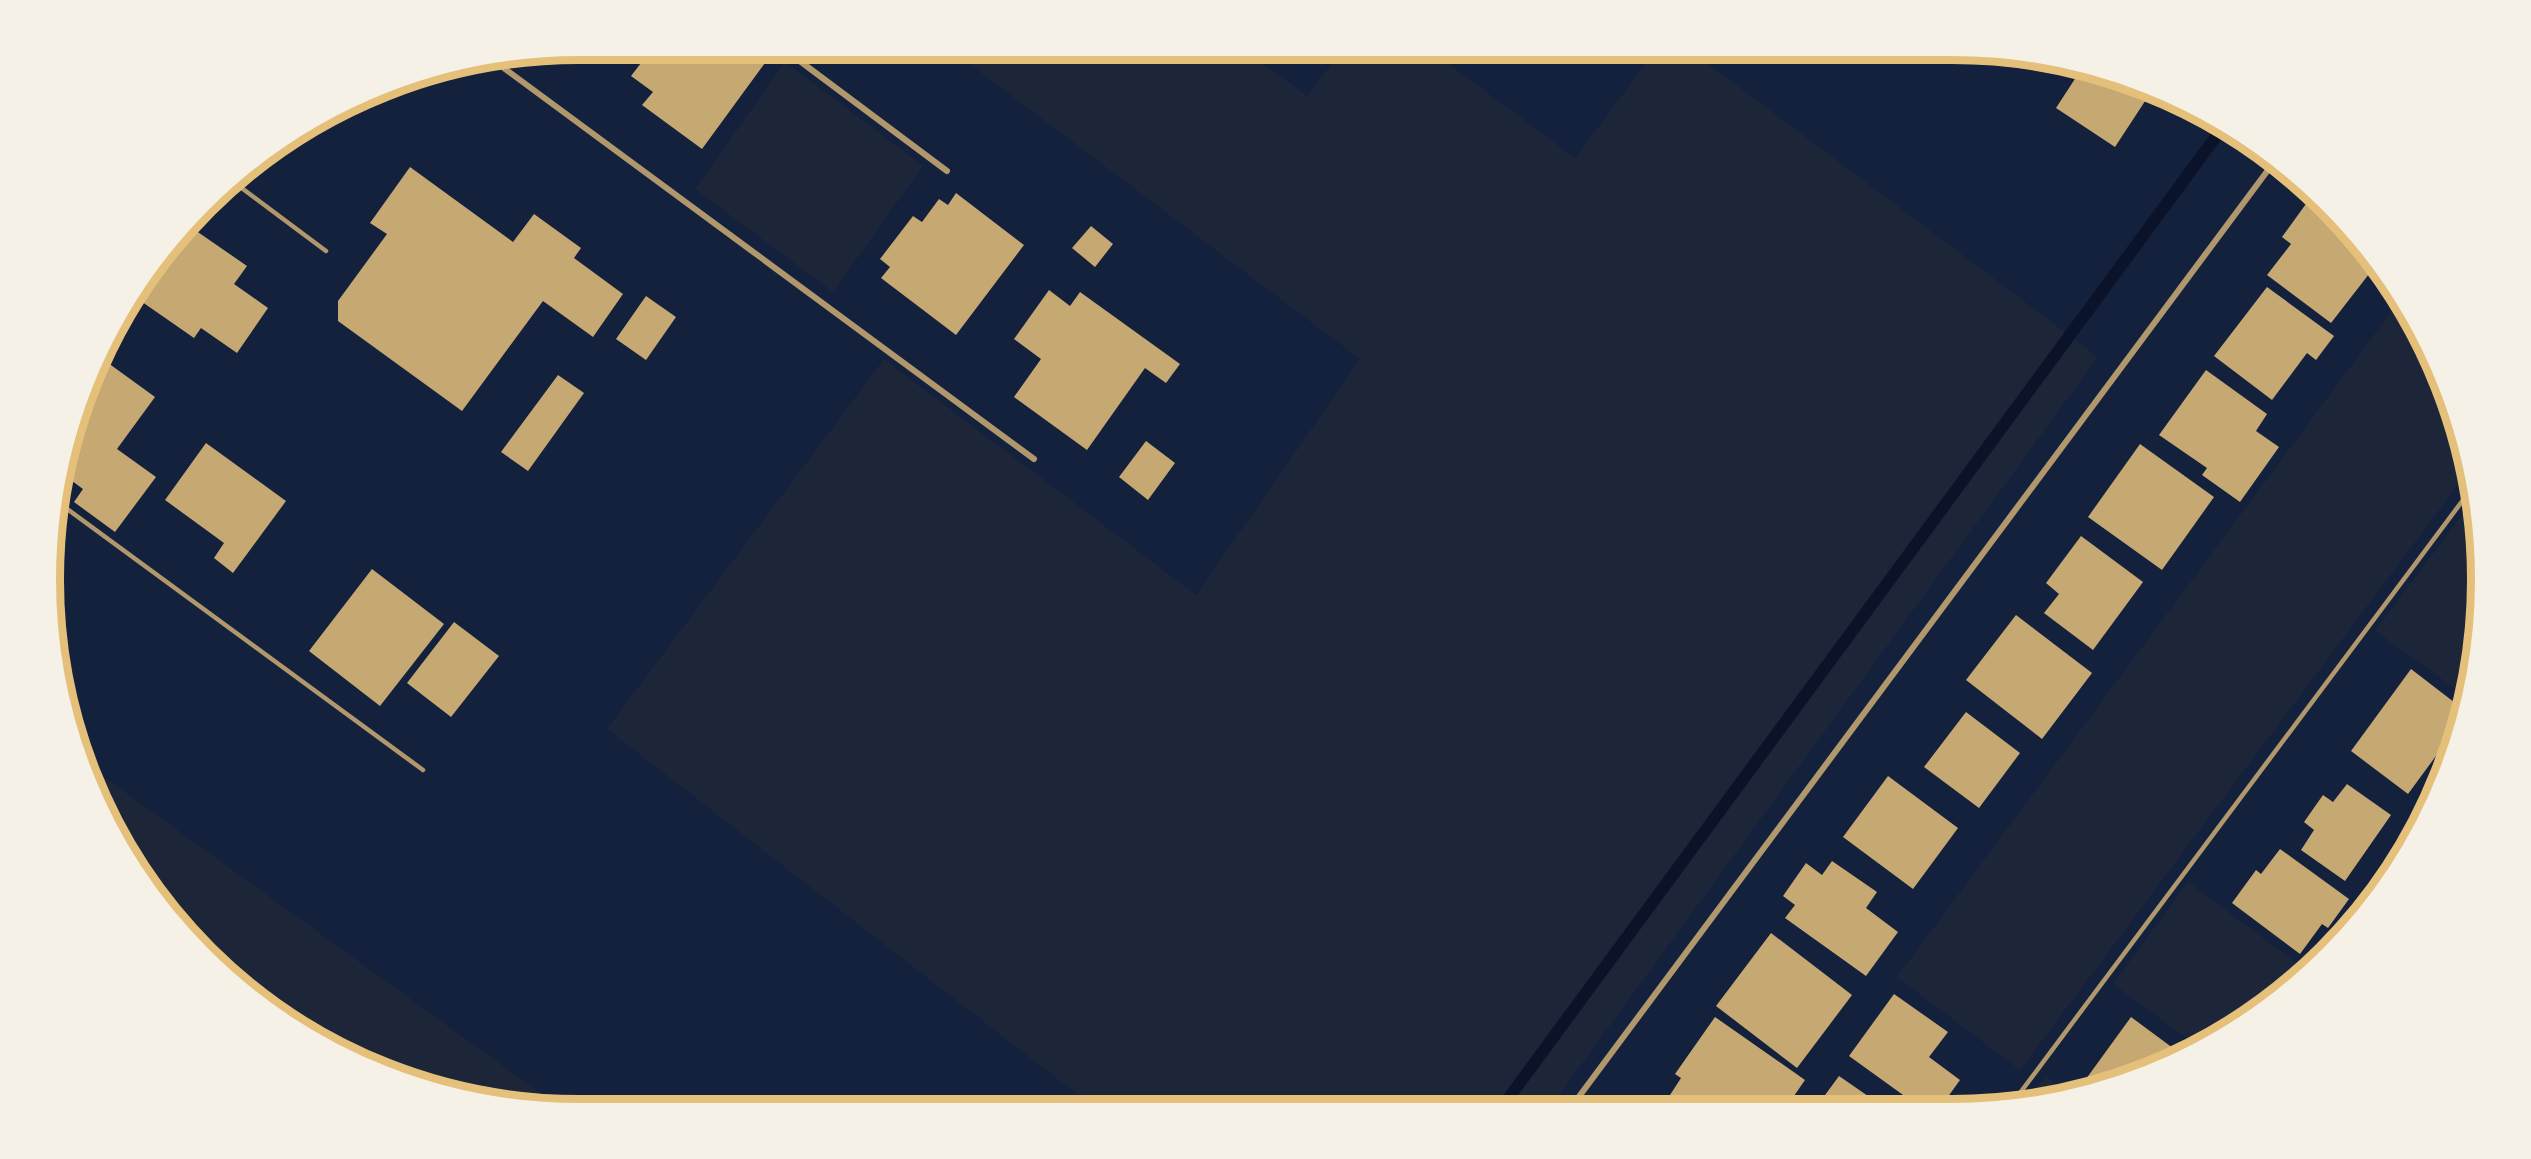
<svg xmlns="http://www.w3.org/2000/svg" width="2531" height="1159" viewBox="0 0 2531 1159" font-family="Arial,sans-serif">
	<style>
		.green { fill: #1d2539 }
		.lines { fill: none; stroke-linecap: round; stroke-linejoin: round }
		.stream { stroke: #0b132b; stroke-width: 12 }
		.building { fill: #c6a872 }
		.service { stroke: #b1986c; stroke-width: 4.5 }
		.minor { stroke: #b1986c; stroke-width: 6 }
		.rim { fill: none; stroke: #e5c07b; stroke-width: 8 }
	</style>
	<rect width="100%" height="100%" fill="#14213d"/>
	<path class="green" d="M951,50H1245L1307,96L1342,50H1430L1575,158L1656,50H1690L2098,357L1551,1106L1095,1108L607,729L884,359L1196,595L1360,359Z
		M785,62L923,166L833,292L695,189Z
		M2400,300L2441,376L2469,470L2020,1070L1897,977Z
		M2474,499L2481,579L2471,683L2467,697L2375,631Z
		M82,761L561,1108L476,1099L377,1069L230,978L120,844Z
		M2188,882L2305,969L2274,1000L2196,1045L2113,984Z
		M2045,1076L2067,1093L2025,1104Z"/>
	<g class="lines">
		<path class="stream" d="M1502,1107L2223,127"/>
	</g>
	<path class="building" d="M651,50H747L765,63L702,149L642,105L653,92L631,76Z
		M2082,68L2153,89L2115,147L2056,108Z
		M410,167L513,242L534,214L581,248L574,258L623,294L593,337L543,301L462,411L338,321V301L387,234L370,223Z
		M956,193L1024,245L956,335L881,278L890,267L880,259L913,216L922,222L939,199L948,205Z
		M2311,197L2333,213L2376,265L2331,323L2267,275L2291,244L2282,237Z
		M1091,226L1113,244L1095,267L1072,248Z
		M192,228L247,266L234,284L268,308L237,353L201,328L194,338L135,297Z
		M2267,287L2334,336L2316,360L2307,353L2272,400L2214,356Z
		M1049,290L1070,306L1080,292L1180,364L1166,383L1145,368L1087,450L1014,397L1041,359L1014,339Z
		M646,296L676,317L646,360L616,339Z
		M104,360L155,397L117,449L156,477L115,532L74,502L83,489L61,473Z
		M2206,370L2267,414L2256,431L2279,447L2240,502L2202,475L2207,468L2159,435Z
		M558,375L584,393L528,471L501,452Z
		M1146,441L1175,463L1148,500L1119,477Z
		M206,443L286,501L233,573L214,558L224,543L165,500Z
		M2140,444L2214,497L2162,570L2088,517Z
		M2081,536L2143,582L2093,650L2044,613L2059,594L2046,583Z
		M372,569L444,624L380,706L309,651Z
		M2016,615L2092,673L2042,739L1966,680Z
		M454,622L499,656L451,717L407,683Z
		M2411,669L2463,709L2458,726L2408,794L2351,751Z
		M1966,712L2020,753L1979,808L1924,767Z
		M1888,776L1958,828L1913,889L1843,837Z
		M2347,784L2391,815L2345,881L2301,850L2314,830L2304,822L2323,795L2333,802Z
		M2280,849L2349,899L2328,928L2322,924L2300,954L2232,903L2256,870L2261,874Z
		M1832,861L1877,892L1866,908L1898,932L1866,976L1785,918L1795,905L1783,896L1806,863L1822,875Z
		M1771,933L1852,995L1797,1068L1716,1006Z
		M1894,994L1948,1032L1929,1057L1960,1080L1942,1105H1917L1849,1056Z
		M1715,1017L1805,1080L1787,1106H1685L1670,1095L1681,1078L1675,1074Z
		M2131,1017L2181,1054L2155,1069L2078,1090Z
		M1839,1076L1881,1105L1817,1106Z"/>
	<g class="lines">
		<path class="service" d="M231,180L326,251
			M59,503L423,770
			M2011,1105L2472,488"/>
		<path class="minor" d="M785,50L947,171
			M497,63L1034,459
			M1572,1106L2274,162"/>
	</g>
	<path d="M0 0H2531V1159H0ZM579 60H1952A519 519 0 0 1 2471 579V580A519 519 0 0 1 1952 1099H579A519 519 0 0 1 60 580V579A519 519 0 0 1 579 60Z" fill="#f6f1e7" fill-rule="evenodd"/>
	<path class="rim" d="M579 60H1952A519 519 0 0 1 2471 579V580A519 519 0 0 1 1952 1099H579A519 519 0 0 1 60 580V579A519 519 0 0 1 579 60Z"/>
</svg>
